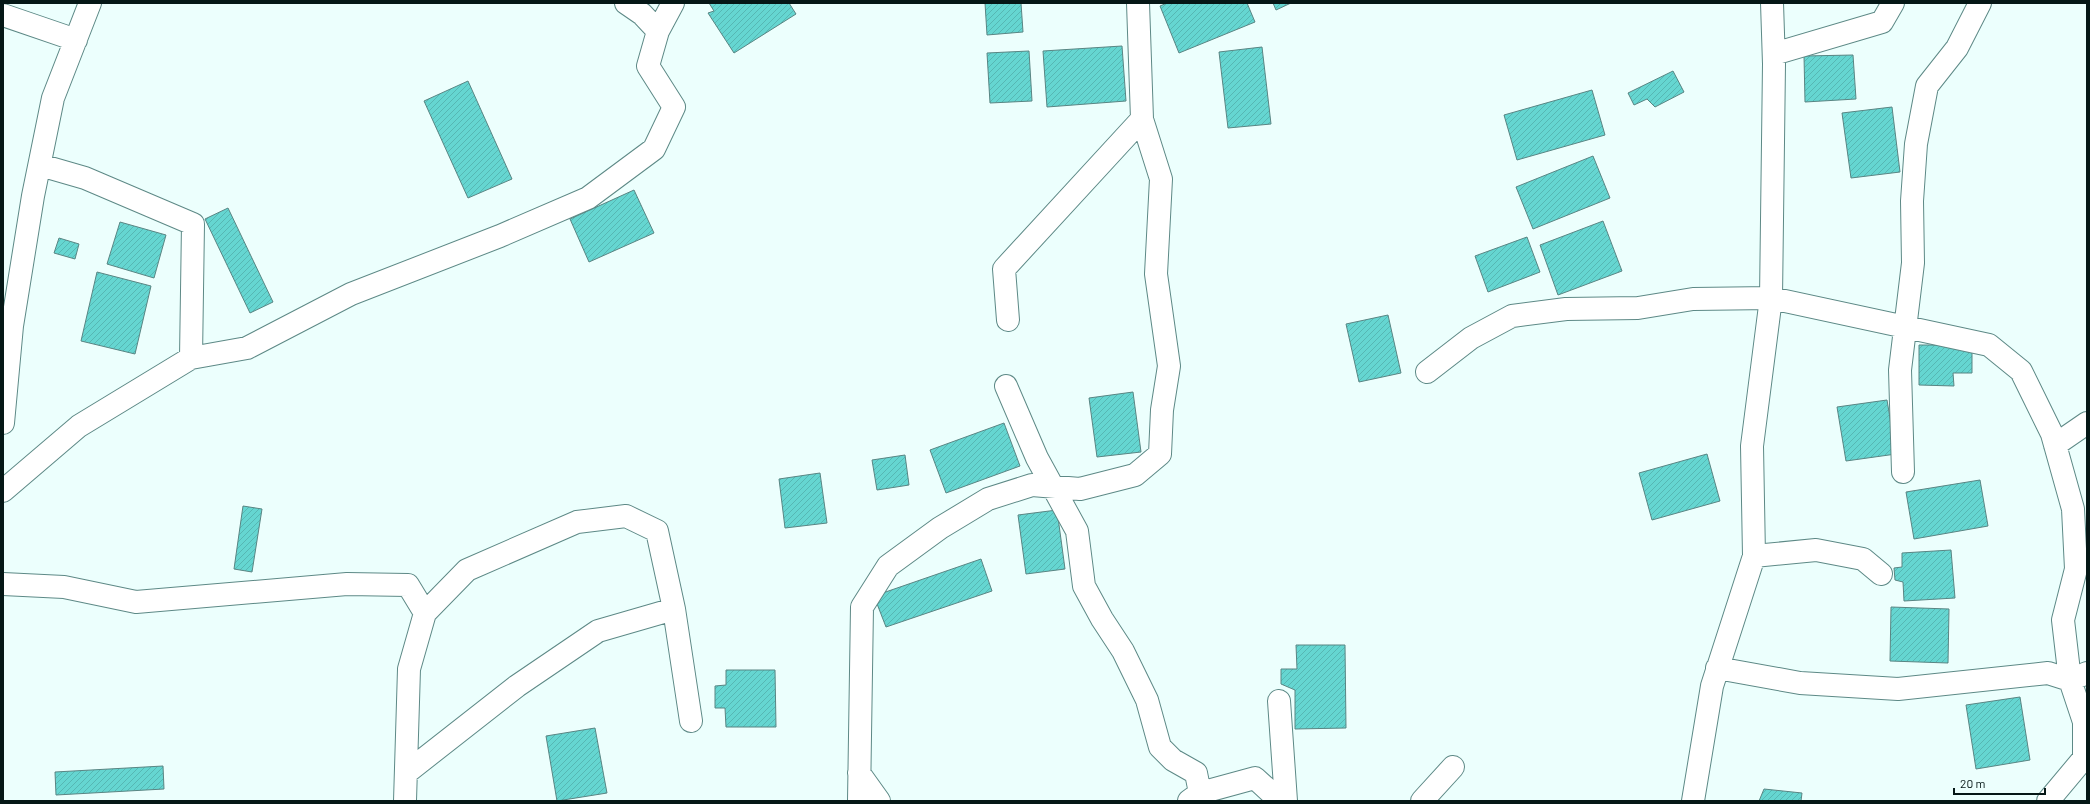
<svg xmlns="http://www.w3.org/2000/svg" width="2090" height="804" viewBox="0 0 2090 804" font-family="Barlow,sans-serif">
	<style>
		.building { fill: url(#building-hatch); stroke: #598583 }
		.lines { fill: none; stroke-linecap: round; stroke-linejoin: round }
		.minor-casing { stroke: #5d8986; stroke-width: 24 }
		.minor { stroke: #fff; stroke-width: 22 }
	</style>
	<defs>
		<pattern id="building-hatch" width="6" height="6" patternUnits="userSpaceOnUse"><rect width="6" height="6" fill="#65d6d1"/><path d="M-1 1l2-2M0 6l6-6M5 7l2-2" fill="none" stroke="#56b7b3"/></pattern>
	</defs>
	<rect width="100%" height="100%" fill="#ecfffd"/>
	<path class="building" d="M709,3H789L796,14L734,53L708,13L714,11Z
		M985,3H1021L1023,32L987,35Z
		M1167,3H1247L1255,22L1179,53L1160,6Z
		M1273,3H1291L1276,10Z
		M1122,46L1126,101L1047,107L1043,51Z
		M1262,47L1271,124L1228,128L1219,52Z
		M1029,51L1032,101L990,103L987,53Z
		M1853,55L1856,99L1805,102L1804,56Z
		M1673,71L1684,92L1655,107L1647,99L1634,105L1628,93Z
		M468,81L512,179L468,198L424,101Z
		M1592,90L1605,135L1517,160L1504,115Z
		M1892,107L1900,172L1851,178L1842,113Z
		M1593,156L1610,198L1533,229L1516,187Z
		M634,190L654,233L589,262L570,219Z
		M228,208L273,302L250,313L205,219Z
		M1603,221L1622,271L1558,295L1540,245Z
		M120,222L166,235L154,278L107,264Z
		M1527,237L1540,272L1488,292L1475,256Z
		M59,238L79,244L75,259L54,253Z
		M97,272L151,286L135,354L81,341Z
		M1388,315L1401,373L1359,382L1346,324Z
		M1919,345H1972V373H1953L1954,386L1919,385Z
		M1133,392L1141,452L1097,457L1089,398Z
		M1887,400L1896,454L1846,461L1837,407Z
		M1004,423L1020,466L946,493L930,450Z
		M1707,454L1720,501L1652,520L1639,473Z
		M905,455L909,485L877,490L872,460Z
		M820,473L827,523L785,528L779,479Z
		M1980,480L1988,526L1914,539L1906,492Z
		M243,506L262,509L252,572L234,569Z
		M1057,510L1065,569L1026,574L1018,515Z
		M1951,550L1955,598L1904,601L1903,582L1895,580L1894,568L1902,567V553Z
		M981,559L992,591L886,627L874,596Z
		M1891,607L1949,609L1948,663L1890,661Z
		M1296,645H1345L1346,728L1295,729V690L1281,684V669H1297Z
		M726,670H775L776,727H726L725,708H715V686L726,685Z
		M2020,697L2030,760L1976,769L1966,705Z
		M595,728L607,793L557,801L546,736Z
		M163,766L164,789L56,795L55,772Z
		M1764,789L1802,793L1801,801H1759Z"/>
	<g class="lines">
		<g class="minor-casing">
			<path id="minor" d="M626,3L642,14L658,31
				M3,15L76,40
				M1774,54L1882,22L1893,3
				M40,165L85,178L193,224L191,358
				M1008,320L1004,269L1142,119
				M1427,372L1471,338L1512,316L1566,309L1638,308L1693,299L1771,298L1989,345L2021,371L2052,434L2073,509L2076,569L2063,620L2070,680L2087,673
				M1006,386L1037,458L1077,531L1084,586L1102,619L1123,651L1147,700L1160,747L1173,760L1196,773L1200,793
				M3,423L12,326L33,196L53,98L90,3
				M2055,445L2087,423
				M1903,472L1900,370L1913,263L1912,201L1916,144L1927,86L1957,48L1980,3
				M3,491L79,426L191,358L247,348L351,294L500,236L588,198L654,149L674,107L648,66L658,31L673,3
				M1754,556L1816,550L1863,559L1881,574
				M3,584L64,587L136,602L347,584L408,585L425,613L409,669L405,801
				M425,613L467,570L577,522L626,516L657,531L674,609L691,721
				M1717,668L1800,683L1898,689L2048,673L2070,680L2084,722V758L2048,801
				M1279,701L1286,801
				M406,773L517,686L598,631L674,609
				M859,773L879,801
				M859,801L862,607L888,566L940,528L988,499L1032,485L1080,489L1135,475L1160,454L1162,410L1169,366L1156,274L1161,179L1142,119L1138,3
				M1189,801L1200,793L1255,778L1280,801
				M1422,801L1453,767
				M1693,801L1712,686L1754,556L1752,446L1771,298L1774,64L1772,3"/>
		</g>
		<use href="#minor" class="minor"/>
	</g>
	<rect width="2090" height="804" fill="none" stroke="#051716" stroke-width="8"/>
	<path d="M1954 788v6h91v-6" fill="none" stroke="#051716" stroke-width="2"/>
	<text x="1960" y="788" font-size="12" fill="#051716" stroke="#ecfffd" stroke-width="3" paint-order="stroke">20 m</text>
</svg>
